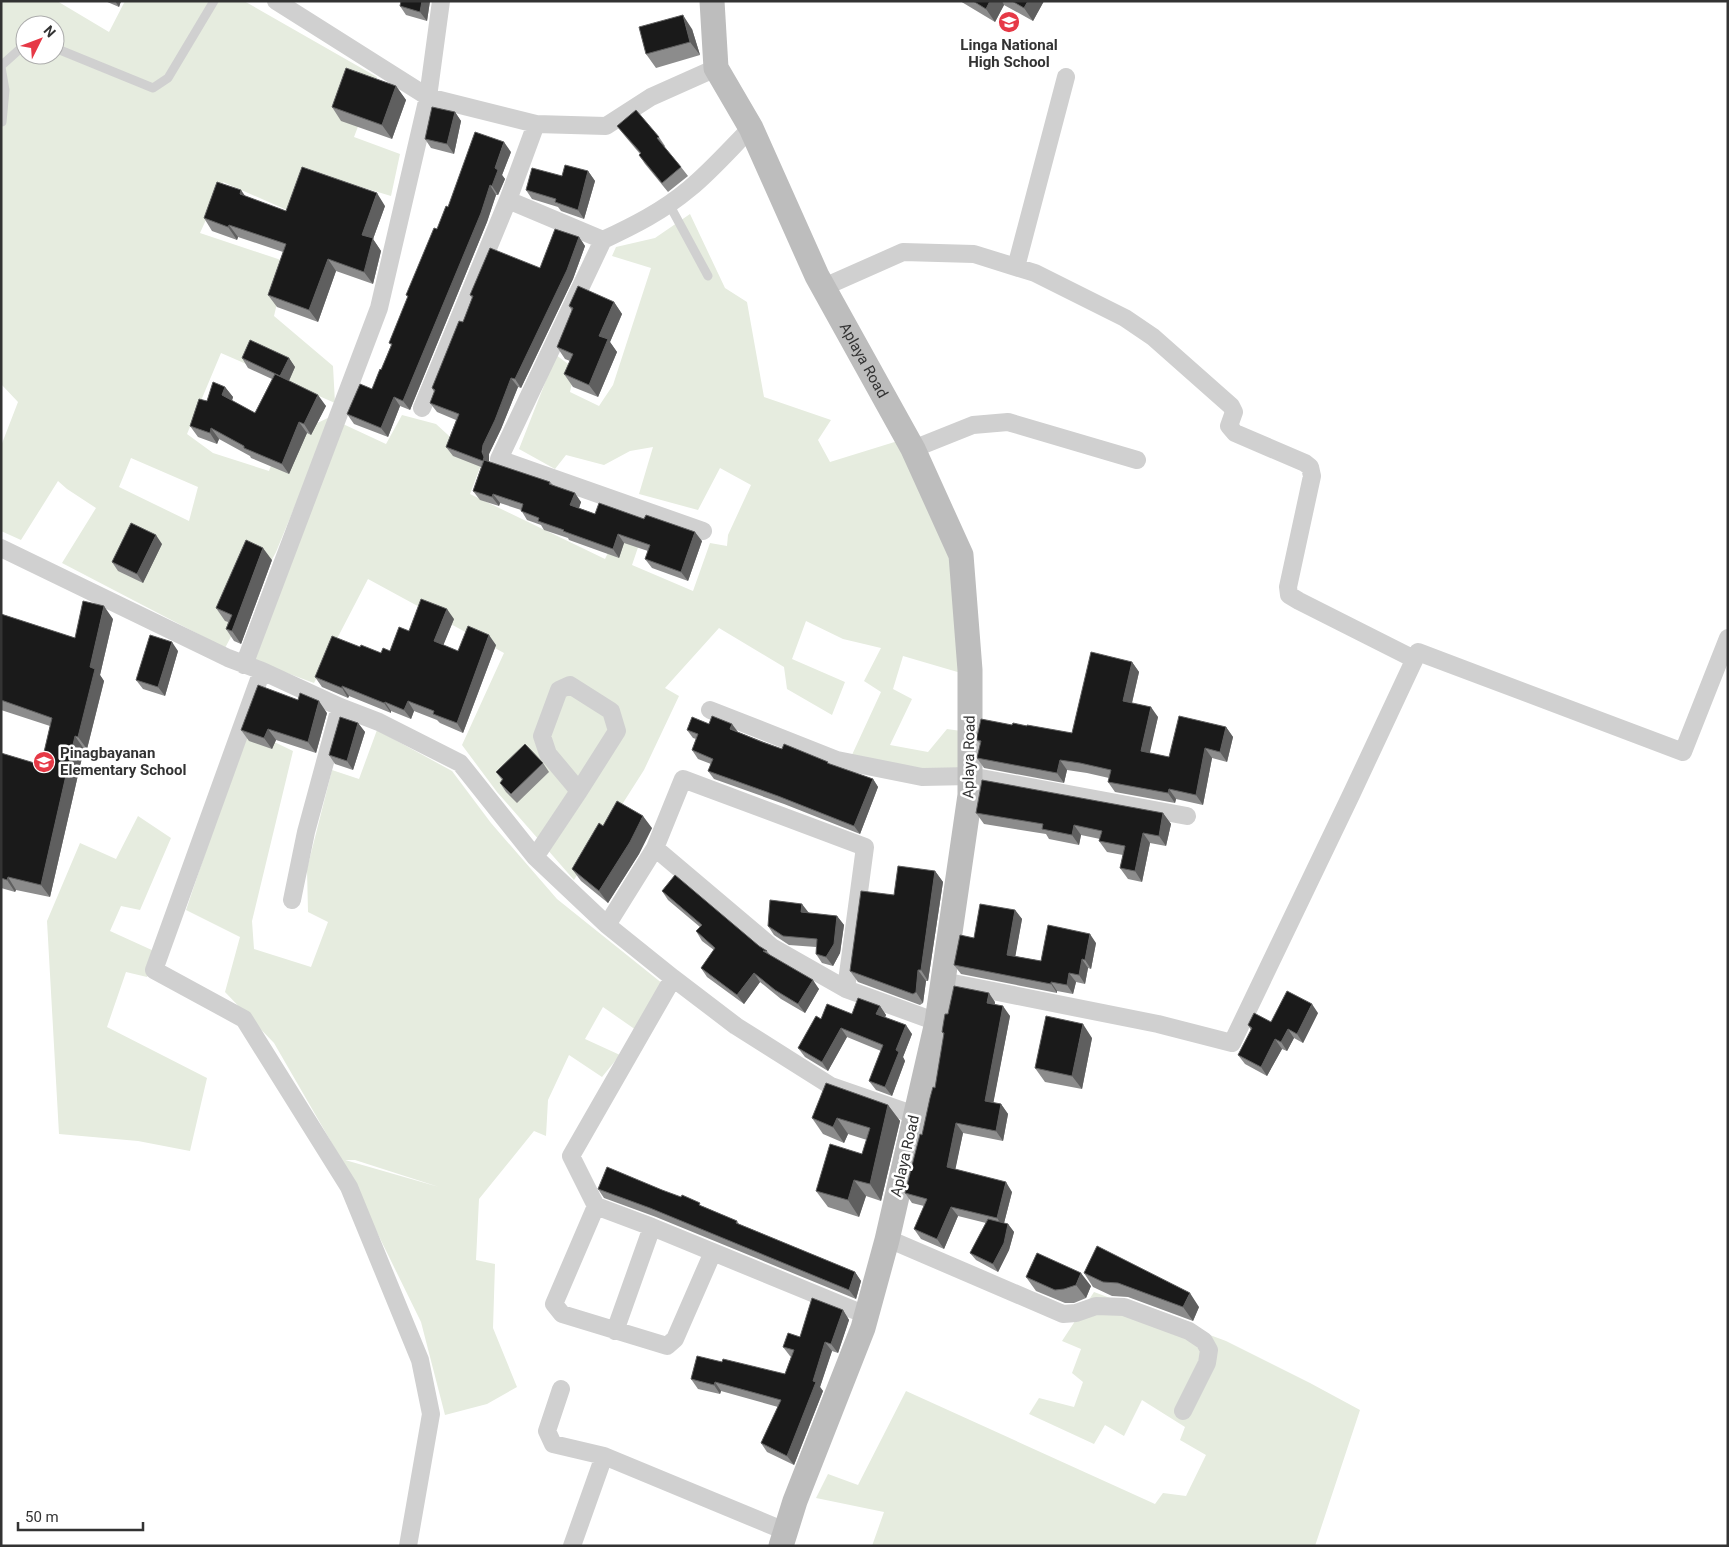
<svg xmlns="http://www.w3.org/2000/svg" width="1729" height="1547" viewBox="0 0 1729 1547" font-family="Roboto,sans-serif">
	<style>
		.green { fill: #e6ecdf; fill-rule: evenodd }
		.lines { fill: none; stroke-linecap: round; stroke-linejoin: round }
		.lane { stroke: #d0d0d0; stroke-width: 9 }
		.street { stroke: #d0d0d0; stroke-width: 18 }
		.secondary { stroke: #bdbdbd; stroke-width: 25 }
		.wall { fill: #8c8c8c }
		.shaded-wall { fill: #5f5f5f }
		.building { fill: #1a1a1a; stroke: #5f5f5f }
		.labels { text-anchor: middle; stroke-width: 5; stroke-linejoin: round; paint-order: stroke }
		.poi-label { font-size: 15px; font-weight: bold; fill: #333; stroke: #fff }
		.street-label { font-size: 15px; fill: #333; stroke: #fff }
	</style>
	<rect width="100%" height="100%" fill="#fff"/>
	<path class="green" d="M1,1H57L109,32L125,1H244L377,77L354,137L400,154L391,196L305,170L287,210L223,182L200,233L287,262L274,316L333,366L335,403L221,353L187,434L213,453L269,471L284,430L309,427L332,416L276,552L225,648L62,563L96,508L67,489L58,481L21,540L1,531V446L18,402L1,384ZM25,25H55V55H25ZM131,458L198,487L189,521L119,487Z
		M690,214L725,288L747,302L764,397L831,420L818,440L830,462L901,440L952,552L961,673L903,656L893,689L912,699L890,745L928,752L947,729L961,731L964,768L928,771L851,757L881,692L864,681L881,648L843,639L806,621L792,659L845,682L832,715L787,689L784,667L719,628L665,688L679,696L644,770L574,880L497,792L462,745L504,653L368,579L314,683L252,660L343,424L386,444L402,415L436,424L481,465L470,494L605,559L628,512L648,518L632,565L693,591L710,543L727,546L728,535L751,485L720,468L698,510L639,494L653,447L630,451L604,465L566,455L555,469L519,449L556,355L575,369L570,392L599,406L613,385L651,268L612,256L616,247L655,238Z
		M247,729L293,751L252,921L254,949L311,967L328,922L308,912L307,869L332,770L359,779L377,730L452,771L491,823L557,899L663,984L636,1030L603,1007L585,1039L620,1055L602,1077L569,1055L548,1100L546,1136L534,1131L479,1199L476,1260L495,1264L493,1328L517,1387L487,1404L445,1415L421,1322L341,1159L274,1043L225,992L240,937L186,910ZM345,1160H355L439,1187Z
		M138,816L171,838L140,910L121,906L110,931L154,951L147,977L126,972L107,1027L207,1078L190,1151L138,1141L59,1134L47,921L80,843L116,859Z
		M1094,1292L1226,1341L1310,1383L1360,1410L1315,1546H872L884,1512L816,1498L828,1474L858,1485L906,1391L1155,1504L1163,1493L1186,1496L1206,1455L1180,1440L1185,1427L1142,1400L1124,1436L1105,1425L1094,1444L1029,1414L1039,1398L1074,1407L1083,1382L1072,1373L1081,1349L1062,1341Z"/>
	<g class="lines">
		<path class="lane" d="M55,48L153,88L168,78L214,1
			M1,66L21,48H25
			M1,67L5,90L2,122
			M669,204L708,276"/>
		<path class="street" d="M276,1L428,97L536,124L606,126L651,97L716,68
			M508,200L603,240C633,226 663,211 689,189C711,171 731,148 751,128
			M603,240L499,459L703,531
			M1016,267L1066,77
			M824,287L903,252L974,254L1035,273L1125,318L1153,337L1231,406L1234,412L1229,426L1235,433L1305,463L1310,467L1312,476L1288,587L1289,595L1299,601L1414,659
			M422,408L508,200L536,124
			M913,449L973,425L1008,422L1137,460
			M1,548L228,658L262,671L340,707L379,722L460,763L535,857L607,925L673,978L736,1026L831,1086L915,1115
			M244,665L379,308L428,97L441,1
			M262,671L154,970L244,1019L349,1187L420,1360L431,1414L408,1546
			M710,710L837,760L922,777L970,776L1187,816
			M655,848L772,947L846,989L937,1022
			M535,857L579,791L617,731L611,711L570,685L559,690L542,736L548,754L579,791
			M292,900L306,832L340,707
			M607,925L655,848L683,779L865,847L846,989
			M673,978L571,1156L596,1206L652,1227L866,1315
			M943,981L1158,1024L1232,1043L1351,795L1418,652L1683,752L1728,638
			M596,1206L554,1304L562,1314L667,1346L675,1339L713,1252
			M886,1238L1063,1314L1076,1313L1096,1306L1124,1307L1189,1331L1204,1341L1209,1350L1207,1363L1183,1411
			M615,1331L652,1227
			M561,1389L547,1431L553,1444L604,1456
			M572,1546L604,1456L785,1531"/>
		<path class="secondary" id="s1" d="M712,1L716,68L751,128L817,276L913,449L961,555L970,670V795L937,1022L887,1240L863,1328L795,1501L781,1546"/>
	</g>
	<path class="wall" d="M105,1H121L119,7Z
		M401,1H430L427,21L406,15L400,6Z
		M960,1H1044L1033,21L1004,5L995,22Z
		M692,29L700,55L656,68L646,54Z
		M396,86L406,100L392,139L341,121L332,107Z
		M455,112L461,121L454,154L431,148L425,139Z
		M617,126L659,137L665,146L664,147L681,167L688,176L668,192L645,164L639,155L640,154L624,135Z
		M511,152L502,175L505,179L498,195H496L487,222L410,410L400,406L388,437L354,424L347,414L372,389L381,370L391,345L389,343L408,297L406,295L448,207Z
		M588,171L595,181L584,219L561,211L558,207L532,199L526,190L562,176Z
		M245,196L286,211L385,206L373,239L381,251L373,284L336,271L318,322L277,307L268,295L283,252L238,237L237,240L212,231L204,218Z
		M579,237L585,246L573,279L521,388L518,387L501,429L489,454V462L550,482L553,485L581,502L579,508L595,514L702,541L688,581L652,568L645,559L648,551L624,543L619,558L569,540L568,538L544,530L541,525L527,520L521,510L500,503L499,506L480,500L473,491L481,467L453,456L446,447L456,420L437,412L430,403L434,392L432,388L463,322L472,298L470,295L540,268Z
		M614,302L622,314L610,342L617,352L598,397L573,387L564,374L570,361L565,359L557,347L572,311L569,306Z
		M242,358H289L295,367L289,381L326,406L311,435L307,433L289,474L251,458L250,456L219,439L217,444L198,437L190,426L207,401L225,387L233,397L232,401L255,413L272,379L248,368Z
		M162,544L143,583L118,571L112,562Z
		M272,560L241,644L234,641L226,629L228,622L225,621L216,608Z
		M1,614L75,638L113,619L100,675L104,681L87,749H84L50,897L16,890L15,892L1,888V753L41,765L50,726L1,710Z
		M454,619L443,645L458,651L496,645L463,733L440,723L437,720L414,711L411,719L391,711V713L349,696L348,698L322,687L315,677L360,647L381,653L390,651L409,631Z
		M178,651L165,696L143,689L136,680Z
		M1132,662L1139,672L1132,703L1158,717L1149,753L1169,757L1226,727L1233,737L1227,762L1212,758L1203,805L1176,799L1175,803L1115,792L1108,782L1109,778L1087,773L1067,770L1064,783L984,768L977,758L980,744L977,740L1012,725L1027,726L1072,733Z
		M327,713L316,753L276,740L272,749L249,741L241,730Z
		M358,723L365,732L353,770L335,764L329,755Z
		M709,724L738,732L782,749L828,762L829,764L873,779L878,787L860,834L784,804L714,779L708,771L711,764L698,759L692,750L696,739L693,738L687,730Z
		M543,763L549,772L517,803L506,792L500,783L502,780L496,772Z
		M976,813H1163L1171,824L1166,846L1150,843L1142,882L1128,879L1120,868L1123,855L1107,852L1099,841L1100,839L1081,835L1079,845L1049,839L1046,834L984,824Z
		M603,826L652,828L639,854L608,903L581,881L572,869Z
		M935,871L943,882L928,981H926L923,1003L920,1005L858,982L850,971L894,895Z
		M662,891L767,951L770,955L819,989L805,1013L781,999L760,982L744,1004L707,977L701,968L714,950L702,941L696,931L700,927L668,900Z
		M1015,910L1022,919L1015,956L1041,961L1096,943L1091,969L1088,968L1085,984L1076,982L1073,994L1057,991V993L961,974L954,965L974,938Z
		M809,913L837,916L844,925L840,953L833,966L822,963L816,954V947L789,945L774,935L768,926Z
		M995,1002V1005L1010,1016L993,1103L1001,1104L1008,1114L1003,1141L963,1133L955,1169L1012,1192L1004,1223L1008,1224L1014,1232L1009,1250L998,1272L976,1260L970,1253L986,1223L958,1216L944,1249L921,1239L914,1229L924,1206L912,1203L905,1193L922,1135L935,1088L944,1035L942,1032Z
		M880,1006L886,1015L885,1017L912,1034L903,1057L905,1061L892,1096L876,1090L869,1081L881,1051L847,1037L828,1071L805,1057L798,1048L821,1019L852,1014Z
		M1318,1013L1303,1043L1294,1038L1287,1051L1282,1049L1267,1076L1245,1064L1238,1055L1251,1030L1248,1025L1271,1022Z
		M1092,1038L1082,1089L1045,1082L1035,1068Z
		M888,1105L900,1121L881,1201L866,1196L859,1217L828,1207L816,1191L862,1154L867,1140L848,1134L844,1143L823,1134L812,1118Z
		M598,1189L702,1206L737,1221L739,1224L855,1272L861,1281L856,1299L656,1217L604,1198Z
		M1084,1273L1199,1307L1193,1321L1128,1297L1112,1296L1093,1287Z
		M1026,1277L1091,1286L1086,1298L1074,1303H1065L1036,1291Z
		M843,1310L849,1320L838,1353L832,1351L820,1387L823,1391L794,1465L767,1452L761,1443L778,1407L721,1391L720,1394L698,1389L691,1379L722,1362L785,1374L791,1357L790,1356L783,1347Z"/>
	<path class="shaded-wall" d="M115,1H121L119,7Z
		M422,1H430L427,21L420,12Z
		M990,1H1002L1004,5L995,22L986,9Z
		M1028,1H1044L1033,21L1024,8Z
		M683,15L692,29L700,55L690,42Z
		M396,86L406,100L392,139L382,125Z
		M455,112L461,121L454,154L447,144Z
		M504,142L511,152L502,175L505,179L498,195L492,186L495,168Z
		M588,171L595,181L584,219L578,210Z
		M490,185L496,195L487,222L410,410L403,401Z
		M241,190L250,203L240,194Z
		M377,193L385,206L373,239L381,251L373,284L364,272L362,235Z
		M229,225L238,237L237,240L228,227Z
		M579,237L585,246L573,279L521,388L515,379Z
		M328,259L336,271L318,322L309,310Z
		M614,302L622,314L610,342L617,352L598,397L589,385L599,336Z
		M289,358L295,367L287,385L280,376Z
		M511,378L518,387L501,429L489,454V461L491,466L489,470L483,461V445Z
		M225,387L233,397L230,406L222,395Z
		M318,395L326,406L311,435L304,424Z
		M394,397L400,406L388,437L381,428Z
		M299,422L307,433L289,474L282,464Z
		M211,428L219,439L217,444L210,433Z
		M575,493L581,502L577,514L570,505Z
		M493,494L500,503L499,506L492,497Z
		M695,532L702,541L688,581L681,572Z
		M618,534L624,543L619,558L613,549Z
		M156,535L162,544L143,583L137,574Z
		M263,548L272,560L241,644L232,631Z
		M104,606L113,619L100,675L104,681L87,749L78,737L90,667Z
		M447,609L454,619L441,651L434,641Z
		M489,635L496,645L463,733L457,723Z
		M172,642L178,651L165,696L158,687Z
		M1132,662L1139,672L1130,711L1123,701Z
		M342,686L349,696L348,698L342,688Z
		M319,701L327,713L316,753L308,742Z
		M408,701L414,711L411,719L404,710Z
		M385,702L391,711V713L384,703Z
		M1151,707L1158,717L1148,761L1141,751Z
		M358,723L365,732L353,770L347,761Z
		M732,724L738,732L730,729Z
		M1226,727L1233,737L1227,762L1220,752Z
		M268,729L276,740L272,749L264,738Z
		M75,736L84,749L50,897L41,885Z
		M1205,748L1212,758L1203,805L1196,795Z
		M1060,760L1067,770L1064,783L1057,773Z
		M873,779L878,787L860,834L854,826Z
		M1169,789L1176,799L1175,803L1168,793Z
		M1163,813L1171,824L1166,846L1159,836Z
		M643,816L652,828L639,854L608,903L599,891Z
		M1074,825L1081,835L1079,845L1072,835Z
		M1143,833L1150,843L1142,882L1135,871Z
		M935,871L943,882L928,981L921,970Z
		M8,877L16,890L15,892L7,880Z
		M802,904L809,913L801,912Z
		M1015,910L1022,919L1014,964L1007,955Z
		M837,916L844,925L840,953L833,966L826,957Z
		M1090,934L1096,943L1091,969L1085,960Z
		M1082,959L1088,968L1085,984L1079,975Z
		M918,970L926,981L923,1003L916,992Z
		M754,973L760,982L744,1004L737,995Z
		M1069,973L1076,982L1073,994L1067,985Z
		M813,980L819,989L805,1013L798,1004Z
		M1051,982L1057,991V993L1051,984Z
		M989,993L995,1002L993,1013L987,1003Z
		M1312,1004L1318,1013L1303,1043L1297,1034Z
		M880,1006L886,1015L883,1023L876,1014Z
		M1003,1006L1010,1016L992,1110L985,1101Z
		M1083,1024L1092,1038L1082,1089L1072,1076Z
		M906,1025L912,1034L903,1057L905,1061L892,1096L885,1087L896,1050Z
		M841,1028L847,1037L828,1071L822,1062Z
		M1288,1029L1294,1038L1287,1051L1281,1042Z
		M1275,1039L1282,1049L1267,1076L1261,1067Z
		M1001,1104L1008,1114L1003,1141L996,1131Z
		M888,1105L900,1121L881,1201L870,1184Z
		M837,1118L848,1134L844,1143L833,1127Z
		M956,1123L963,1133L954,1176L947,1167Z
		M854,1180L866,1196L859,1217L848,1200Z
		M1006,1182L1012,1192L1003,1227L997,1218Z
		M951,1207L958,1216L944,1249L937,1239Z
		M1008,1224L1014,1232L1009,1250L998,1272L993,1264Z
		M855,1272L861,1281L856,1299L849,1290Z
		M1081,1273L1091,1286L1086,1298L1076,1285Z
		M1190,1293L1199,1307L1193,1321L1183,1307Z
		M843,1310L849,1320L838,1353L831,1344Z
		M825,1342L832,1351L820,1387L823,1391L794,1465L787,1456Z
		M715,1382L721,1391L720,1394L714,1385Z"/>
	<path class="building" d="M401,1H422L420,12L400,6Z
		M973,1H990L986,9Z
		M1012,1H1028L1024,8Z
		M683,15L690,42L646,54L639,27Z
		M346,68L396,86L382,125L332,107Z
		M432,107L455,112L447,144L425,139Z
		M636,110L659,137L657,138L681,167L662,183L639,155L641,153L617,126Z
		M475,132L504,142L495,168L498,170L492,186L490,185L481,213L403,401L394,397L381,428L347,414L360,384L372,389L380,369L381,370L392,344L389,343L408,296L406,295L434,228L437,229L446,206L448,207Z
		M565,165L588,171L578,210L555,202L556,199L526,190L532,168L562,176Z
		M302,167L377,193L362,235L373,238L364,272L328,259L309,310L268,295L286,244L229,225L228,227L204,218L217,182L241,190L240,194L286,211Z
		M555,229L579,237L567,270L515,379L511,378L495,420L483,445L482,452L484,457L483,461L446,447L459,414L430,403L435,390L432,388L459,321L463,322L473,296L470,295L490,248L540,268Z
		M578,286L614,302L599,336L608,339L589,385L564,374L573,354L557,347L573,308L569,306Z
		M250,340L289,358L280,376L242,358Z
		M275,374L318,395L304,424L299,422L282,464L244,448V446L211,428L210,433L190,426L199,399L207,401L213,382L225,387L222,395L255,413Z
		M484,460L550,482L549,484L575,493L570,505L595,514L599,503L644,519L646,515L695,532L681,572L645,559L650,545L618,534L613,549L563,531L564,530L538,521L539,518L521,511L523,504L493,494L492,497L473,491Z
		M131,523L156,535L137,574L112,562Z
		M246,540L263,548L232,631L226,629L232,615L216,608Z
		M421,599L447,609L434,641L458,651L468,626L489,635L457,723L433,714L434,711L408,701L404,710L385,702L384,703L342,686V688L315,677L332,636L360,647L361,645L381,653L383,648L390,651L399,627L409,631Z
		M83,601L104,606L90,667L95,669L78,737L75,736L41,885L8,877L7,880L1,878V753L41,765L52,718L1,700V614L75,638Z
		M150,635L172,642L158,687L136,680Z
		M1091,652L1132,662L1123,701L1151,707L1141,751L1169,757L1179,716L1226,727L1220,752L1205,748L1196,795L1169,789L1168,793L1108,782L1111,770L1080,763L1060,760L1057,773L977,758L981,741L977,740V737L981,719L1012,725L1013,723L1027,726V725L1072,733Z
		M258,685L298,700L300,693L319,701L308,742L268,729L264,738L241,730Z
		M712,716L732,724L730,729L762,742L782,749L784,744L828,762L827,763L873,779L854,826L778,796L708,771L713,759L692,750L698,734L687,730L692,717L709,724Z
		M340,717L358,723L347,761L329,755Z
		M525,744L543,763L511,794L500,783L503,779L496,772Z
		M982,780L1163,813L1159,836L1143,833L1135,871L1120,868L1125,846L1099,841L1102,831L1074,825L1072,835L1042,829L1043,824L976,813Z
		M617,801L643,816L630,842L599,891L572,869L599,823L603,826Z
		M898,866L935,871L921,970H918L916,992L913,994L850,971L861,891L894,895Z
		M675,875L759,946L767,951H763L813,980L798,1004L775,990L754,973L737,995L701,968L715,948L696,931L702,925L662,891Z
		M770,900L802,904L801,912L837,916L834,944L826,957L816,954L817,939L783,936L768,926Z
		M980,904L1015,910L1007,955L1041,961L1048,925L1090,934L1085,960L1082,959L1079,975L1069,973L1067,985L1051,982V984L954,965L960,935L974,938Z
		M954,986L989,993L987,1003L1003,1006L985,1101L1001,1104L996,1131L956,1123L947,1167L1006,1182L997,1218L951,1207L937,1239L914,1229L927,1199L905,1193L920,1134L922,1135L930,1098L933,1087L935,1088L944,1033L942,1032L945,1014H948Z
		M1287,991L1312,1004L1297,1034L1288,1029L1281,1042L1275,1039L1261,1067L1238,1055L1252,1028L1248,1025L1254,1013L1271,1022Z
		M858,998L880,1006L876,1014L906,1025L896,1050L899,1052L885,1087L869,1081L883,1045L841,1028L822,1062L798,1048L816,1016L821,1019L827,1004L852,1014Z
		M1046,1016L1083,1024L1072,1076L1035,1068Z
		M826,1083L888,1105L870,1184L854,1180L848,1200L816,1191L830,1144L862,1154L870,1128L837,1118L833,1127L812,1118Z
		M607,1167L662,1190L681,1197L682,1195L700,1203L699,1205L737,1221L736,1223L855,1272L849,1290L650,1208L598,1189Z
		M988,1219L1008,1224L1004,1243L993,1264L970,1253Z
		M1097,1246L1190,1293L1183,1307L1118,1283L1103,1282L1084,1273Z
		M1037,1253L1081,1273L1076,1285L1064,1289L1055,1290L1026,1277Z
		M812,1298L843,1310L831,1344L825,1342L813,1381L816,1382L787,1456L761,1443L781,1400L715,1382L714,1385L691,1379L697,1356L722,1362L723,1359L785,1374L794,1350L783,1347L788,1333L800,1337Z"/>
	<defs>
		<g id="school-disc" transform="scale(1.125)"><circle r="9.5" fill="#e63946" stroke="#fff"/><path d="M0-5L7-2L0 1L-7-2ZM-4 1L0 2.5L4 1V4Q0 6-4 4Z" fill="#fff"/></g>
	</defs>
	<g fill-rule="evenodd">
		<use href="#school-disc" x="1009" y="22"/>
		<use href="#school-disc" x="44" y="762"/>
	</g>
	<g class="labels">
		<g class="poi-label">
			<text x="1009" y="50">Linga National<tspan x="1009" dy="17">High School</tspan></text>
			<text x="60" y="758" text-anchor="start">Pinagbayanan<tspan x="60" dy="17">Elementary School</tspan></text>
		</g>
		<g class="street-label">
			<text dy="5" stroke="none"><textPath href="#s1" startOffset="395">Aplaya Road</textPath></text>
			<text transform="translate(969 757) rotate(-89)" y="5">Aplaya Road</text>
			<text transform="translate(905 1156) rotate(-77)" y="5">Aplaya Road</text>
		</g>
	</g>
	<rect width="1729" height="1547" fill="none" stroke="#333333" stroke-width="5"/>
	<g transform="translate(40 40) rotate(48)"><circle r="24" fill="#ffffff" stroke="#adadad"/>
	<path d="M0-4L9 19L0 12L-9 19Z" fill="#e63946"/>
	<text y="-8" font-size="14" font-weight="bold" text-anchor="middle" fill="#333333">N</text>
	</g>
	<path d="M18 1522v8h125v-8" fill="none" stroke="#333333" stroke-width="2.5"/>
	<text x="25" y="1522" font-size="15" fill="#333333" stroke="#ffffff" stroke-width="4" paint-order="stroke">50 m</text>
</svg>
